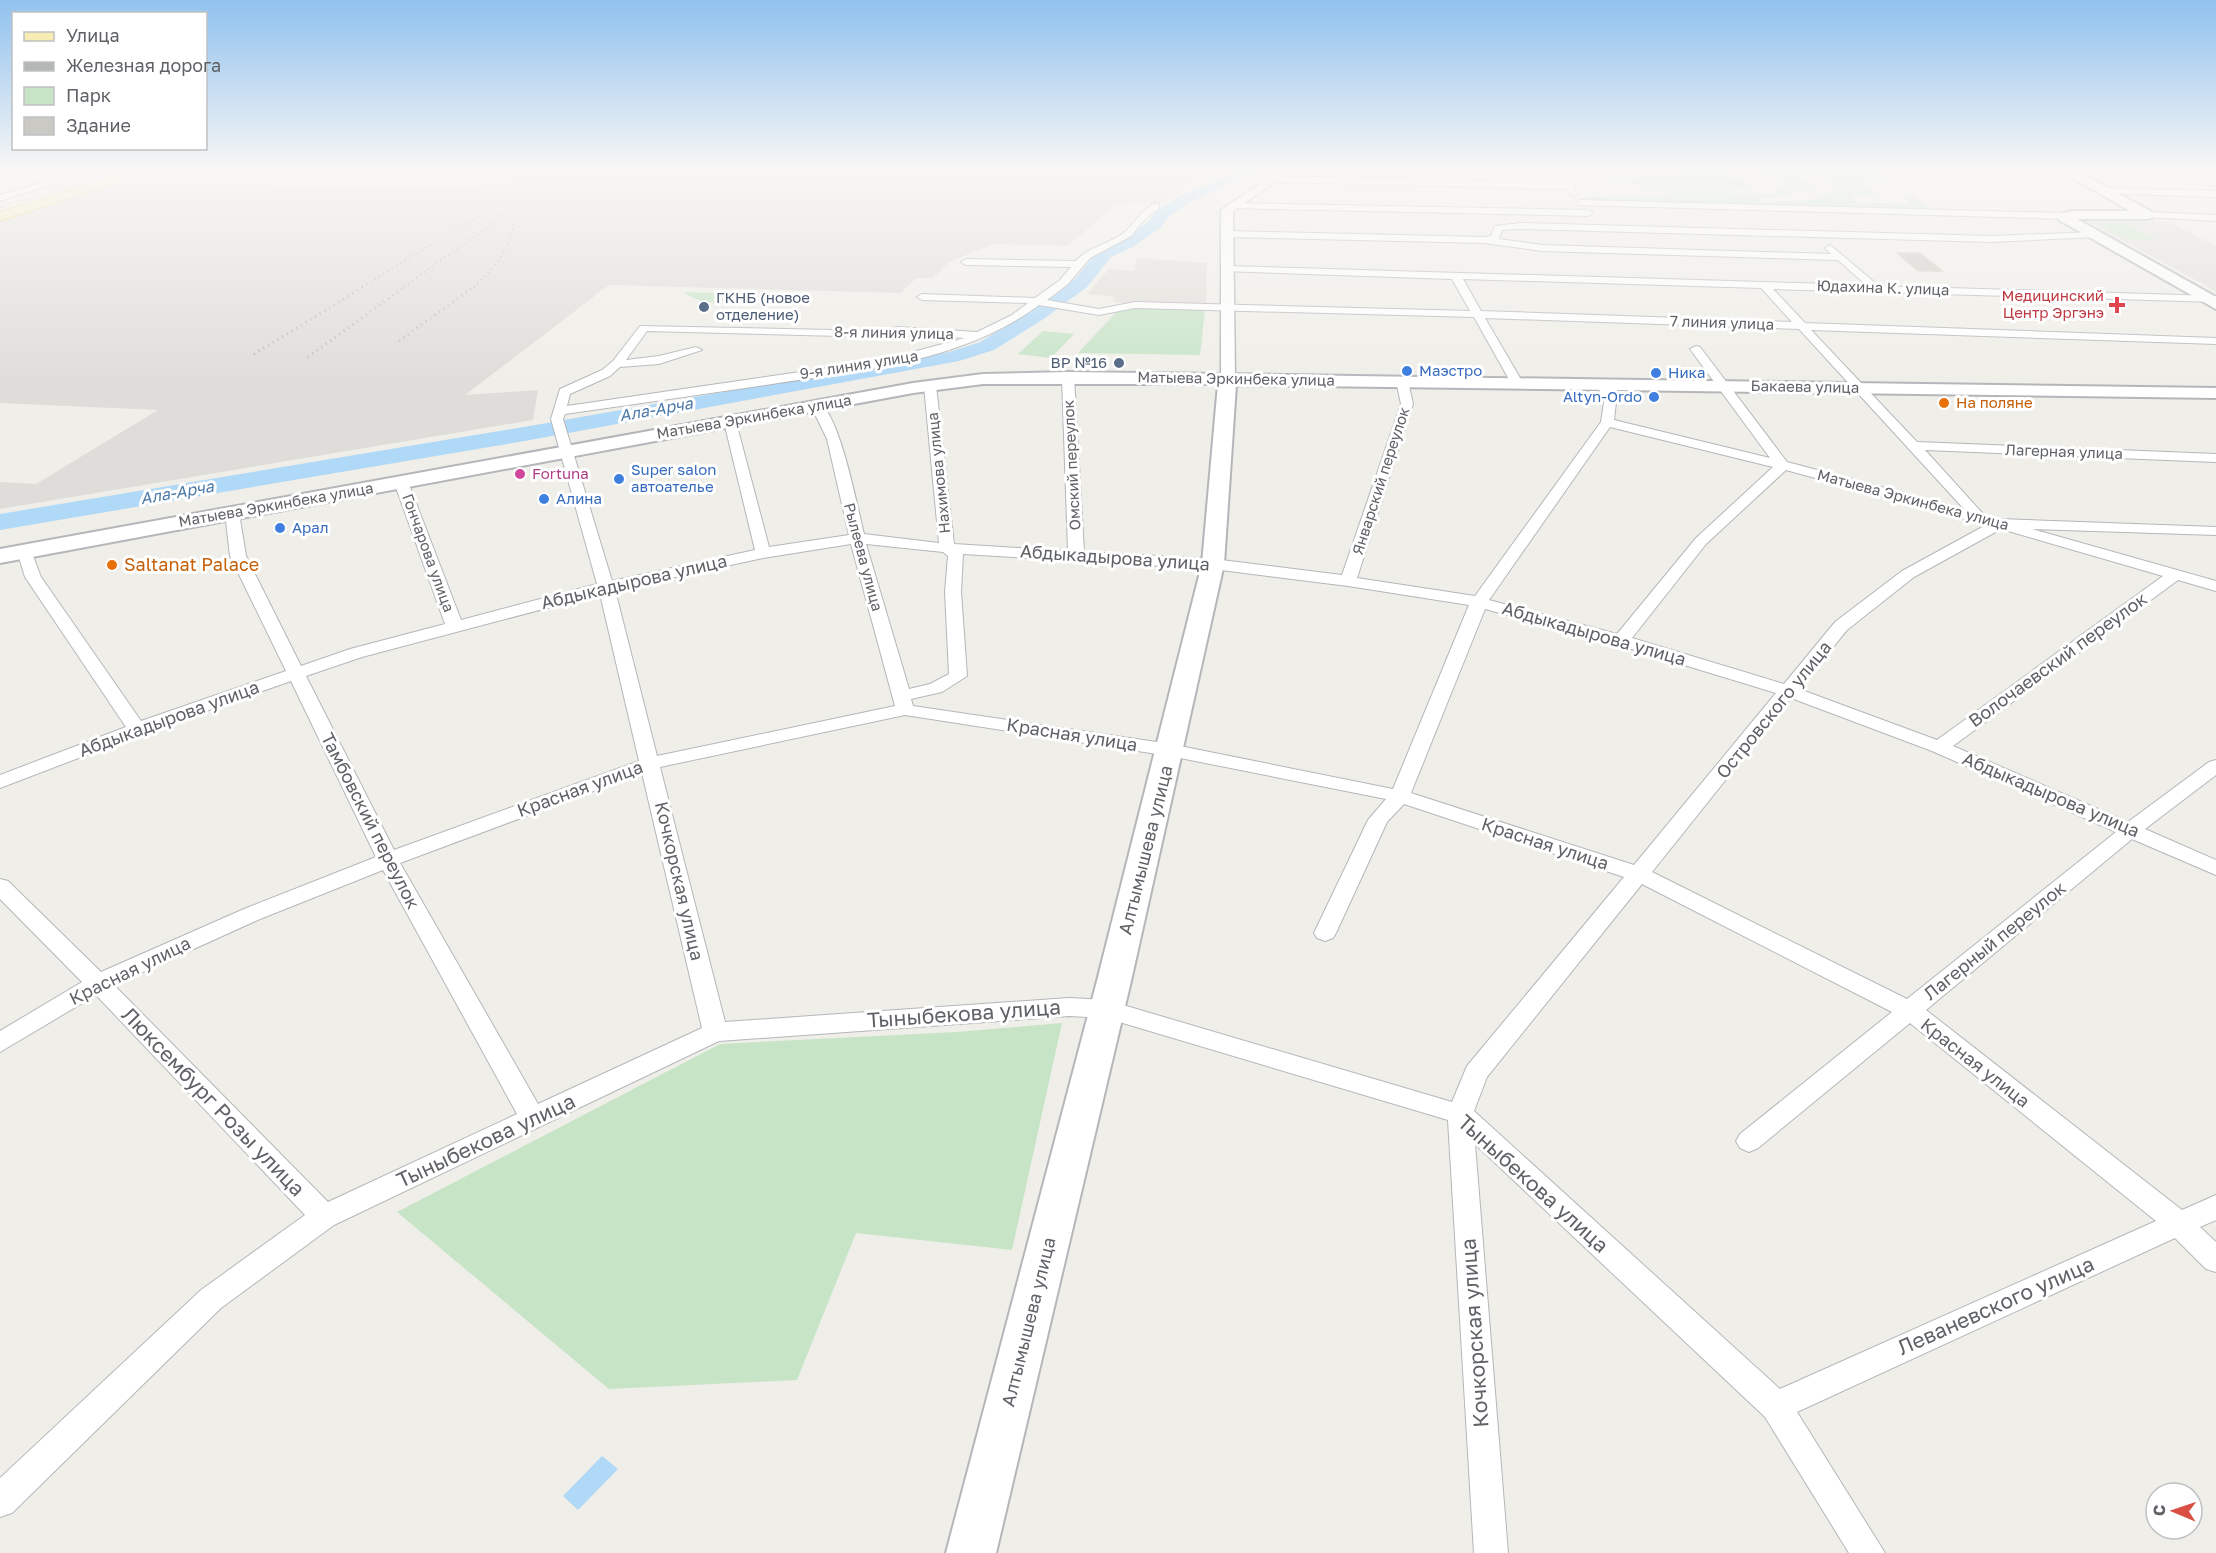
<svg xmlns="http://www.w3.org/2000/svg" width="2216" height="1553" viewBox="0 0 2216 1553" font-family="'Golos Text',sans-serif">
	<style>
		.industrial { fill: #deddd9 }
		.education { fill: #e2dfd9 }
		.medical { fill: #fae8e6 }
		.green { fill: #c7e4c7; fill-rule: evenodd }
		.water { fill: #b0d8f7 }
		.lines { fill: none; stroke-linecap: round; stroke-linejoin: round }
		.river { fill: #b0d8f7; fill-rule: evenodd }
		.building { fill: #cbc9c4; stroke: #d4cfc6; stroke-width: 1.5 }
		.minor-casing { stroke: #b4b7ba; stroke-width: 2 }
		.tertiary-casing { stroke: #b4b7ba; stroke-width: 3 }
		.secondary-casing { stroke: #b4b6ba; stroke-width: 4 }
		.primary-casing { stroke: #e4c26c; stroke-width: 2 }
		.minor { fill: #fff; fill-rule: evenodd }
		.tertiary { fill: #fff; fill-rule: evenodd }
		.secondary { fill: #fff; fill-rule: evenodd }
		.primary { fill: #f7ecb4; fill-rule: evenodd }
		.rail-far1 { stroke: #b5b6b6; stroke-width: 2; stroke-dasharray: 1 4; stroke-linecap: butt }
		.rail { stroke: #b5b6b6; stroke-width: 3; stroke-dasharray: 1 4.5; stroke-linecap: butt }
		.health-dot { fill: #e0444e; stroke: #fff; stroke-width: 2 }
		.service-dot { fill: #5c6f8a; stroke: #fff; stroke-width: 2 }
		.shop-dot { fill: #3f7fe0; stroke: #fff; stroke-width: 2 }
		.food-dot { fill: #e8710a; stroke: #fff; stroke-width: 2 }
		.hotel-dot { fill: #d1479c; stroke: #fff; stroke-width: 2 }
		.labels { text-anchor: middle; stroke-width: 6; stroke-linejoin: round; paint-order: stroke }
		.far-street-label { font-size: 15px; fill: #5f6266; stroke: #fff }
		.far-health-label { font-size: 15px; fill: #be3a42; stroke: #fff; text-anchor: end }
		.far-service-label { font-size: 15px; fill: #4e5e75; stroke: #fff; text-anchor: start }
		.far-shop-label { font-size: 15px; fill: #366cbe; stroke: #fff; text-anchor: start }
		.far-food-label { font-size: 15px; fill: #c56008; stroke: #fff; text-anchor: start }
		.far-hotel-label { font-size: 15px; fill: #b23c85; stroke: #fff; text-anchor: start }
		.far-water-label { font-size: 16px; font-style: italic; fill: #4d7aa8; stroke: #fff }
		.street-label { font-size: 18px; fill: #5f6266; stroke: #fff }
		.food-label { font-size: 18px; fill: #c56008; stroke: #fff; text-anchor: start }
		.near-street-label { font-size: 21px; fill: #5f6266; stroke: #fff }
	</style>
	<rect width="100%" height="100%" fill="#efeee8"/>
	<path class="industrial" d="M517,168H1218L1159,203L1116,204L1068,246L993,244L949,262L933,278H916L901,293L609,285L465,395L538,390L533,420L0,509V482L36,484L158,410L0,403V221L113,184L131,185L139,181H134L435,190L505,182Z"/>
	<path class="education" d="M2087,221L2169,222L2216,246V291Z
		M1137,258L1207,263L1206,306L1130,304L1112,301L1115,297L1087,294L1109,269L1134,271Z"/>
	<path class="medical" d="M1875,169L2054,173L2123,211L1931,209Z"/>
	<path class="green" d="M1668,168L1873,169L1887,179L1859,180L1878,195H1848L1858,203L1911,204L1905,197L1912,196L1928,208L1587,200L1586,197L1662,196L1675,190L1668,186H1637L1627,182L1596,180L1685,174ZM1725,172H1756L1763,177L1781,179L1794,190H1816L1801,177H1827L1844,191H1822L1827,196L1820,199L1762,202L1758,199L1790,195L1793,191L1773,190L1777,195L1735,193L1736,189L1753,188L1743,179H1733Z
		M2097,223L2126,224L2156,240L2125,239Z
		M683,292L746,294C717,302 710,309 683,292Z
		M1121,307L1205,310L1200,355L1078,353Z
		M1043,331L1074,334L1051,358L1018,354Z
		M1062,1023L1012,1250L856,1233L797,1380L609,1389L397,1212L720,1044L957,1032Z"/>
	<path class="water" d="M602,1456L618,1469L578,1510L563,1496Z"/>
	<g class="lines">
		<path class="river" d="M1247,168H1265L1190,202L1168,217L1161,227L1133,247L1111,257L1087,287L1045,318L994,350L959,361L530,440L0,530V514L530,426L949,352L980,342L1031,310L1075,279L1099,249L1121,241L1149,221L1157,211L1180,196Z"/>
	</g>
	<path class="building" d="M1897,253H1920L1942,271H1918Z"/>
	<g class="lines">
		<g class="minor-casing">
			<path id="minor" d="M90,168H102L0,201V195L48,181L0,179V173L48,175L51,180Z
				M1552,168H1560L1574,186L1577,195H1571L1566,189L1272,182L1268,179L1272,176L1563,183Z
				M1905,168L2216,171V177L1909,170Z
				M2105,188L2216,191V197L2102,193L2101,191Z
				M1581,200L2065,213L2070,216L2065,219L1578,205V201Z
				M1156,203L1159,204V208L1142,222L1131,236L1090,258L1068,284L1047,300L1099,309L1135,302L1470,311L1452,279L1223,271V267L1227,266L1866,285L1838,260L1542,251L1484,243L1226,237L1221,234L1226,231L1484,237L1491,236L1495,226L1521,223L1991,236L2095,232L2098,233V237L1991,242L1521,229L1502,230L1499,239L1542,245L1831,254L1825,248L1830,245L1879,286L2216,296V302L1773,289L1805,323L2216,338V344L1811,330L1917,442L2216,454V462L1925,450L1984,515L1999,519L2216,527V535L2032,529L2216,581V591L2178,580L1953,746L2128,822L2209,762L2216,760V775L2145,829L2216,860V875L2132,839L1926,1010L2182,1210L2216,1195V1220L2200,1227L2216,1242V1272L2206,1269L2175,1238L1797,1412L1885,1553H1849L1765,1417L1475,1144L1508,1553H1474L1448,1120L1106,1018L1069,1016L719,1041L334,1225L221,1308L12,1513L0,1517V1478L201,1290L305,1215L96,995L0,1052V1031L82,982L0,899V879L8,881L101,972L244,909L376,857L291,681L144,733L0,788V775L126,727L25,577L17,551L20,548H30L41,577L141,721L286,671L230,556L225,513L227,510L232,509L239,513L246,556L301,666L350,649L445,624L394,482L396,479H406L408,482L461,620L597,584L551,419L560,389L602,370L613,361L640,326L880,331L898,327L977,332L1012,315L1028,303L922,300L917,297L922,294L1035,298L1060,280L1071,267L966,265L961,262L966,259L1076,261C1089,246 1110,244 1125,232C1136,222 1142,209 1156,203ZM1463,279L1761,288L1792,322L1481,311ZM1039,305L1099,315L1135,308L1474,317L1511,383L1517,387L1523,383L1485,318L1799,329L1964,509L1787,462L1700,347L1696,346L1690,349L1770,458L1614,420L1616,402L1607,381H1599L1597,384L1604,402L1601,422L1475,596L1357,578L1413,404L1408,381L1402,377L1396,381L1401,404L1342,575L1213,559L1084,552L1074,377L1068,373L1062,377L1068,551L954,544L936,386L930,382L924,386L939,543L864,534C858,511 839,408 817,402L811,406L827,439L849,535L769,547L736,422L730,418L724,422L755,550L612,581L563,419L565,414C634,404 703,394 772,384C864,370 962,362 1039,305ZM647,331L880,337L898,333L965,338L883,360L567,406L570,394L610,376L620,367L659,364L702,350L696,347L659,356L626,360ZM1610,427L1773,467L1696,538L1617,634L1489,600ZM1786,470L1986,525L1902,571L1835,622L1784,684L1632,638L1706,544ZM2001,529L2163,576L1937,740L1799,689L1847,630L1914,577ZM851,544L895,706L657,756L615,590L763,558ZM866,544L943,552L948,556L945,592L949,674L930,684L909,689ZM963,554L1213,569L1348,586L1469,605L1393,789L1170,744L913,706L911,699L942,692L967,676L961,592ZM600,594L639,761L394,850L306,676L362,657ZM1485,609L1615,644L1776,693L1634,865L1411,793ZM1791,698L1932,751L2116,832L1907,999L1652,872ZM905,715L1170,756L1386,799L1368,820L1314,933L1317,938L1325,941L1333,938L1336,933L1387,822L1404,804L1624,877L1467,1066L1452,1102L1106,1000L1069,998L725,1022L660,767ZM642,773L702,1028L538,1104L400,863ZM383,870L517,1114L328,1202L114,985L260,919ZM1642,884L1892,1012L1740,1134L1736,1141L1740,1148L1749,1152L1758,1148L1910,1023L2156,1221L1780,1389L1474,1111L1487,1077Z
				M1231,203L1588,210L1593,213L1588,216L1228,208V204Z
				M2147,212L2216,215V221L2144,217V213Z"/>
		</g>
		<g class="tertiary-casing">
			<path id="tertiary" d="M1284,168H1295L1233,211L1235,378L1228,382L1223,381L1221,378V210Z"/>
		</g>
		<g class="secondary-casing">
			<path id="secondary" d="M2056,168H2071L2152,212V218L2147,219H2077L2216,297V309L2059,220V214L2073,211H2130Z
				M1068,372L2216,388V398L1236,385L1224,564L1131,981L996,1553H946L1097,981L1202,564L1218,384H983L913,393L0,563V549L913,383L983,374Z"/>
		</g>
		<g class="primary-casing">
			<path id="primary" d="M141,168H161L0,221V212Z"/>
		</g>
		<use href="#minor" class="minor"/>
		<use href="#tertiary" class="tertiary"/>
		<use href="#secondary" class="secondary"/>
		<use href="#primary" class="primary"/>
		<path class="rail-far1" d="M0,207L123,168
			M362,287L479,216L501,168
			M404,287L497,220L505,211L508,198
			M474,287C494,268 519,241 512,210C509,195 502,184 504,168"/>
		<path class="rail" d="M399,341L475,286
			M254,354L365,286
			M308,357L406,286"/>
	</g>
	<linearGradient id="sky" x2="0" y2="1"><stop stop-color="#91c2ee"/><stop offset="0.44" stop-color="#f8f7f5"/><stop offset="1" stop-color="#f8f7f5" stop-opacity="0"/></linearGradient>
	<rect width="2216" height="385" fill="url(#sky)"/>
	<path class="health-dot" d="M2114 296h6v6h6v6h-6v6h-6v-6h-6v-6h6z"/>
	<g class="service-dot">
		<circle cx="704" cy="307" r="6"/>
		<circle cx="1119" cy="363" r="6"/>
	</g>
	<g class="shop-dot">
		<circle cx="1407" cy="371" r="6"/>
		<circle cx="1656" cy="373" r="6"/>
		<circle cx="1654" cy="397" r="6"/>
		<circle cx="619" cy="479" r="6"/>
		<circle cx="544" cy="499" r="6"/>
		<circle cx="280" cy="528" r="6"/>
	</g>
	<g class="food-dot">
		<circle cx="1944" cy="403" r="6"/>
		<circle cx="112" cy="565" r="6"/>
	</g>
	<circle class="hotel-dot" cx="520" cy="474" r="6"/>
	<g class="labels">
		<g class="far-street-label">
			<text transform="translate(1883 288) rotate(2)" y="5">Юдахина К. улица</text>
			<text transform="translate(1722 323) rotate(2)" y="5">7 линия улица</text>
			<text transform="translate(894 333) rotate(1)" y="5">8-я линия улица</text>
			<text transform="translate(859 365) rotate(-9)" y="5">9-я линия улица</text>
			<text transform="translate(1236 379) rotate(1)" y="5">Матыева Эркинбека улица</text>
			<text transform="translate(1805 387) rotate(1)" y="5">Бакаева улица</text>
			<text transform="translate(754 417) rotate(-10)" y="5">Матыева Эркинбека улица</text>
			<text transform="translate(2064 452) rotate(2)" y="5">Лагерная улица</text>
			<text transform="translate(1072 465) rotate(-93)" y="5">Омский переулок</text>
			<text transform="translate(939 473) rotate(-96)" y="5">Нахимова улица</text>
			<text transform="translate(1381 481) rotate(-72)" y="5">Январский переулок</text>
			<text transform="translate(1913 500) rotate(15)" y="5">Матыева Эркинбека улица</text>
			<text transform="translate(276 505) rotate(-10)" y="5">Матыева Эркинбека улица</text>
			<text transform="translate(428 553) rotate(70)" y="5">Гончарова улица</text>
			<text transform="translate(863 557) rotate(75)" y="5">Рылеева улица</text>
		</g>
		<g class="far-health-label">
			<text x="2104" y="301">Медицинский<tspan x="2104" dy="17">Центр Эргэнэ</tspan></text>
		</g>
		<g class="far-service-label">
			<text x="716" y="303">ГКНБ (новое<tspan x="716" dy="17">отделение)</tspan></text>
			<text x="1107" y="368" text-anchor="end">BP №16</text>
		</g>
		<g class="far-shop-label">
			<text x="1419" y="376">Маэстро</text>
			<text x="1668" y="378">Ника</text>
			<text x="1642" y="402" text-anchor="end">Altyn-Ordo</text>
			<text x="631" y="475">Super salon<tspan x="631" dy="17">автоателье</tspan></text>
			<text x="556" y="504">Алина</text>
			<text x="292" y="533">Арал</text>
		</g>
		<g class="far-food-label">
			<text x="1956" y="408">На поляне</text>
		</g>
		<g class="far-hotel-label">
			<text x="532" y="479">Fortuna</text>
		</g>
		<g class="far-water-label">
			<text transform="translate(656 409) rotate(-10)" y="6">Ала-Арча</text>
			<text transform="translate(177 492) rotate(-10)" y="6">Ала-Арча</text>
		</g>
		<g class="street-label">
			<text transform="translate(1115 558) rotate(4)" y="6">Абдыкадырова улица</text>
			<text transform="translate(634 582) rotate(-13)" y="6">Абдыкадырова улица</text>
			<text transform="translate(1594 634) rotate(16)" y="6">Абдыкадырова улица</text>
			<text transform="translate(2058 660) rotate(-36)" y="6">Волочаевский переулок</text>
			<text transform="translate(1774 710) rotate(-51)" y="6">Островского улица</text>
			<text transform="translate(169 719) rotate(-20)" y="6">Абдыкадырова улица</text>
			<text transform="translate(1072 735) rotate(9)" y="6">Красная улица</text>
			<text transform="translate(580 789) rotate(-20)" y="6">Красная улица</text>
			<text transform="translate(2051 795) rotate(23)" y="6">Абдыкадырова улица</text>
			<text transform="translate(370 821) rotate(63)" y="6">Тамбовский переулок</text>
			<text transform="translate(1545 844) rotate(18)" y="6">Красная улица</text>
			<text transform="translate(1146 850) rotate(-76)" y="6">Алтымышева улица</text>
			<text transform="translate(679 881) rotate(77)" y="6">Кочкорская улица</text>
			<text transform="translate(1995 941) rotate(-39)" y="6">Лагерный переулок</text>
			<text transform="translate(130 971) rotate(-26)" y="6">Красная улица</text>
			<text transform="translate(1975 1063) rotate(38)" y="6">Красная улица</text>
			<text transform="translate(1029 1322) rotate(-76)" y="6">Алтымышева улица</text>
		</g>
		<g class="food-label">
			<text x="124" y="571">Saltanat Palace</text>
		</g>
		<g class="near-street-label">
			<text transform="translate(964 1014) rotate(-4)" y="7">Тыныбекова улица</text>
			<text transform="translate(213 1102) rotate(46)" y="7">Люксембург Розы улица</text>
			<text transform="translate(486 1141) rotate(-25)" y="7">Тыныбекова улица</text>
			<text transform="translate(1533 1184) rotate(42)" y="7">Тыныбекова улица</text>
			<text transform="translate(1996 1306) rotate(-24)" y="7">Леваневского улица</text>
			<text transform="translate(1475 1333) rotate(-94)" y="7">Кочкорская улица</text>
		</g>
	</g>
	<rect x="12" y="12" width="195" height="138" fill="#ffffff" stroke="#bfc0c2" stroke-width="1.5"/>
	<rect x="24" y="32" width="30" height="9" fill="#f7ecb4" stroke="#bfc0c2" stroke-width="1.5"/>
	<text x="66" y="42" font-size="18" fill="#5f6266">Улица</text>
	<rect x="24" y="62" width="30" height="9" fill="#b5b6b6" stroke="#bfc0c2" stroke-width="1.5"/>
	<text x="66" y="72" font-size="18" fill="#5f6266">Железная дорога</text>
	<rect x="24" y="87" width="30" height="18" fill="#c7e4c7" stroke="#bfc0c2" stroke-width="1.5"/>
	<text x="66" y="102" font-size="18" fill="#5f6266">Парк</text>
	<rect x="24" y="117" width="30" height="18" fill="#cbc9c4" stroke="#bfc0c2" stroke-width="1.5"/>
	<text x="66" y="132" font-size="18" fill="#5f6266">Здание</text>
	<g transform="translate(2174 1511) rotate(272)"><circle r="28" fill="#ffffff" stroke="#bfc0c2" stroke-width="1.5"/>
	<path d="M0-4.5L10 22L0 15L-10 22Z" fill="#d94f44"/>
	<text y="-9" font-size="16" font-weight="bold" text-anchor="middle" fill="#5f6266">С</text>
	</g>
</svg>
